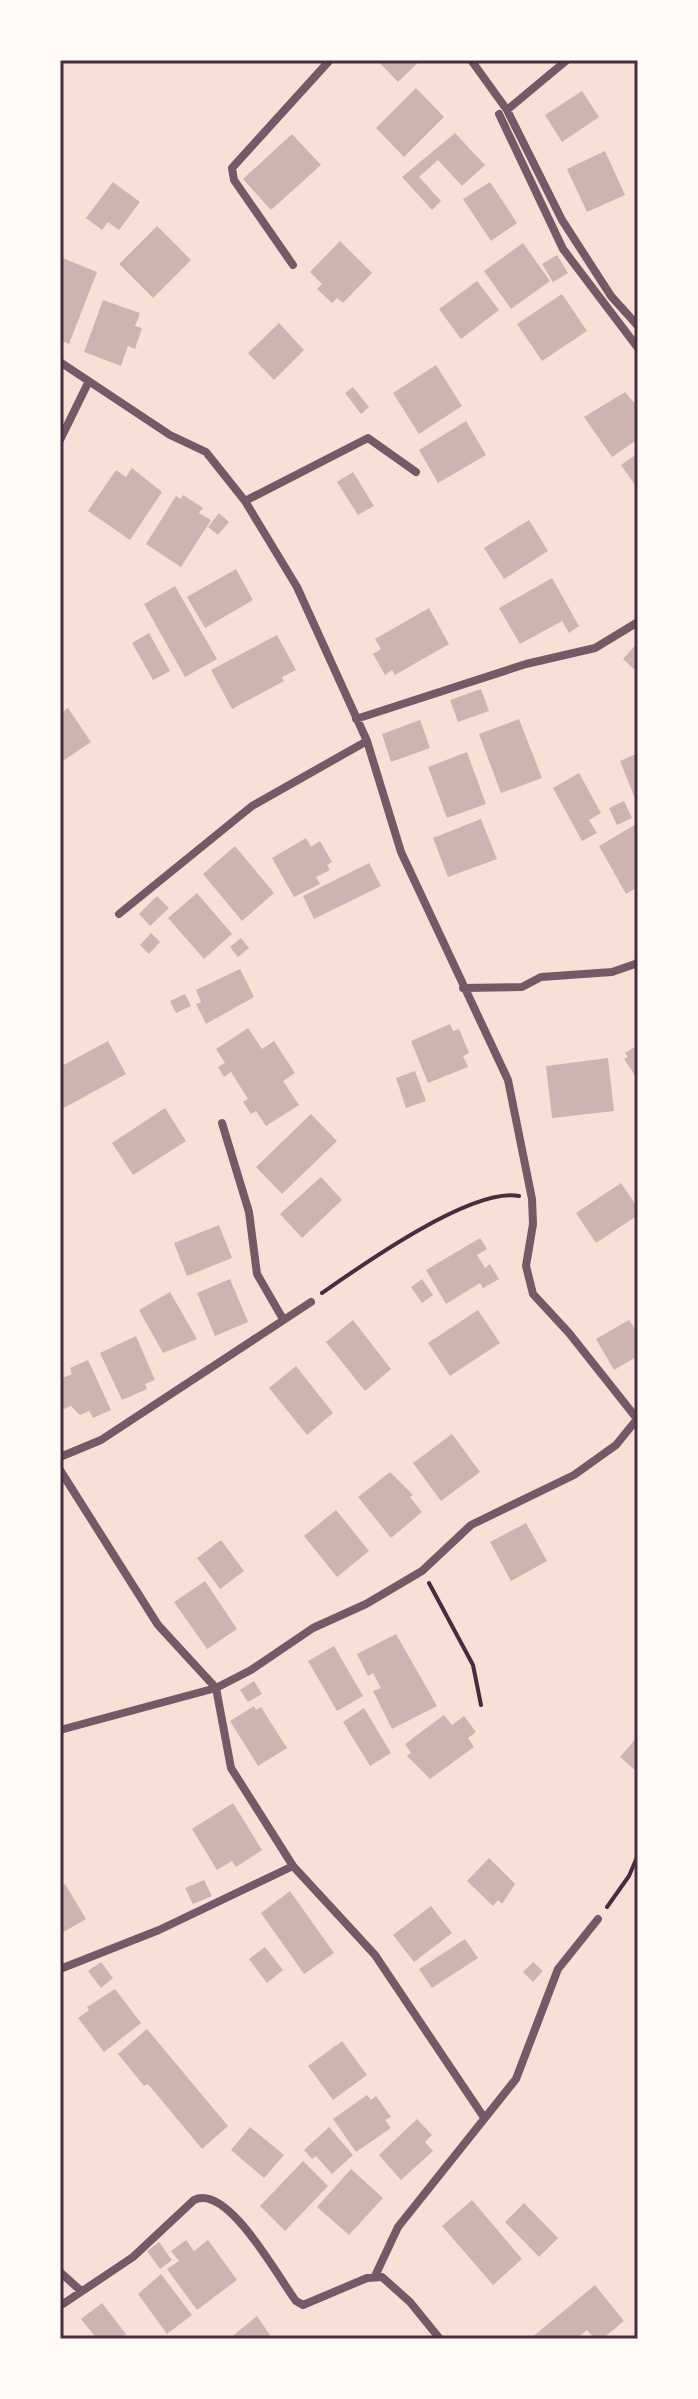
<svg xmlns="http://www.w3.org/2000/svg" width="698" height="2399" viewBox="0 0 698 2399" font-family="Signika,sans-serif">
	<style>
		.building { fill: #ccb4b1 }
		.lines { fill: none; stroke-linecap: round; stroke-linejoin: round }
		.path { stroke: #4a2c40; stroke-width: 4 }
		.minor { stroke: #755966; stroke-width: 8 }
		.neatline { fill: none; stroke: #4a2c40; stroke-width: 3 }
	</style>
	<rect width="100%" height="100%" fill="#f7e1d7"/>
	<path class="building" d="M377,60H421L398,82Z
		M416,88L444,117L404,157L376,128Z
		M582,91L599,117L562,142L545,115Z
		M455,133L485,165L462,186L438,160L419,177L441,201L432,210L402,177Z
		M292,134L321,165L271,210L243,179Z
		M605,151L625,195L587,212L567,169Z
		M113,182L140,202L119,230L108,222L102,230L86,218Z
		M490,182L517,223L491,241L463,199Z
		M157,226L191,260L153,298L119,264Z
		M340,241L372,273L343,303L337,298L332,303L317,289L322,284L310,272Z
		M523,243L550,281L511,309L484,271Z
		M557,255L568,273L553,282L542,264Z
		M60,257L97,272L69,344L60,340Z
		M477,281L499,310L461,339L439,309Z
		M562,294L587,331L542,361L517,324Z
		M103,300L140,313L135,326L142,328L135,349L128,346L121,366L84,352Z
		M279,323L304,350L274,380L248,353Z
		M436,365L462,406L419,434L393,393Z
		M353,387L369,407L361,414L345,393Z
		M625,392L638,407V439L612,457L584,417Z
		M466,421L486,455L438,483L419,450Z
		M638,453V489L621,465Z
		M132,468L162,492L130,540L88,511L116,470L126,477Z
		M353,472L374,506L358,515L337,482Z
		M183,495L203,508L199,513L211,520L181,567L146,544L176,496L181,499Z
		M219,513L229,522L218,535L208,527Z
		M529,520L548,551L504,579L484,548Z
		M236,569L253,600L205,628L187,597Z
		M552,578L579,626L569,633L562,621L520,644L499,608Z
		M175,586L217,659L185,677L144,604Z
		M429,608L449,644L395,675L392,670L385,675L373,654L381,649L375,639Z
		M149,633L170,671L153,680L132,643Z
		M277,635L296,670L282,677L284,681L232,709L211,670Z
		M638,642V673L623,659Z
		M481,689L489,711L458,722L450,700Z
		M68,708L91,742L60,763V714Z
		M519,719L542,778L501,793L479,734Z
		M420,720L430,748L391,762L382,734Z
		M467,752L486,804L447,818L428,767Z
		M638,753V806L620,761Z
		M579,773L601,813L589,820L597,833L582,841L553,788Z
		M624,801L632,818L617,825L609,808Z
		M481,819L497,859L448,877L433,838Z
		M638,823V887L626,894L599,846Z
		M306,838L311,847L320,841L332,862L327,865L330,870L316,877L320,884L294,897L272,858Z
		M235,846L274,893L242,921L203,874Z
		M369,863L381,886L314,919L303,896Z
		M197,893L232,934L204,959L168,918Z
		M157,896L169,908L150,926L139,914Z
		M151,933L160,942L149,954L140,945Z
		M241,938L249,948L238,957L230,947Z
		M240,969L254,997L206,1024L196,1004L201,1002L196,990Z
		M185,994L191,1006L176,1013L170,1001Z
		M450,1024L453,1031L459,1029L469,1053L463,1056L468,1067L428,1083L411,1041Z
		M248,1028L262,1049L274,1041L295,1073L283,1081L299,1105L266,1126L256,1111L251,1114L243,1102L248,1099L231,1072L224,1077L218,1067L225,1063L216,1049Z
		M108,1041L126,1074L60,1110V1067Z
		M638,1045V1080L624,1059L628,1057L625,1053Z
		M608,1058L614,1111L552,1118L546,1066Z
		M415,1071L426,1101L406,1108L396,1078Z
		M165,1108L186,1141L133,1175L112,1143Z
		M311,1114L337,1141L282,1194L256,1167Z
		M321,1177L342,1200L302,1238L280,1214Z
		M621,1183L638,1208V1215L596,1243L576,1213Z
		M219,1225L232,1258L187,1276L174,1243Z
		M480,1238L487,1249L477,1255L485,1268L490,1264L499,1279L483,1288L480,1283L446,1304L426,1270Z
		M230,1279L248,1322L215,1336L197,1293Z
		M422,1279L433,1295L422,1303L411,1287Z
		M170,1292L197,1339L163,1353L139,1310Z
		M478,1310L500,1343L450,1376L428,1343Z
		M353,1320L391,1369L365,1391L326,1342Z
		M629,1320L638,1334V1356L614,1370L596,1339Z
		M136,1336L155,1380L145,1384L147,1389L122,1400L100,1353Z
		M88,1360L111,1410L93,1418L89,1411L80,1415L71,1406L64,1409L60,1399V1379L72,1374L70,1368Z
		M296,1366L333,1413L307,1435L269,1388Z
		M452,1434L480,1472L441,1501L413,1463Z
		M390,1472L413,1495L410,1497L422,1512L391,1538L358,1497Z
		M336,1510L369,1551L337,1577L304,1536Z
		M526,1523L547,1561L511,1581L490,1542Z
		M221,1540L244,1571L220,1589L197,1558Z
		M205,1581L237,1629L207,1649L174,1602Z
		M396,1634L437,1706L392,1729L373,1691L381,1688L373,1673L368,1676L357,1654Z
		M334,1646L363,1696L337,1711L308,1661Z
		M254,1681L262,1694L248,1702L240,1690Z
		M254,1706L256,1710L261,1707L287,1748L258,1766L230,1721Z
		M364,1708L391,1753L370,1766L343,1722Z
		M444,1715L452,1725L464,1716L476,1732L468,1738L474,1747L430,1779L407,1756L411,1753L405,1744Z
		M638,1736V1773L620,1757Z
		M233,1803L262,1850L236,1867L232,1861L217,1870L192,1829Z
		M489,1858L515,1884L502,1904L498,1900L493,1906L467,1881Z
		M204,1880L212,1896L193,1904L185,1888Z
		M65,1884L86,1919L60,1934V1887Z
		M290,1891L334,1953L304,1974L261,1913Z
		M431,1906L452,1933L414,1962L393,1935Z
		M465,1939L478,1958L432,1988L419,1969Z
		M265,1947L283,1970L267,1983L249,1959Z
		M101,1962L113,1978L101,1988L88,1971Z
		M533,1962L543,1971L533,1982L523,1972Z
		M115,1989L141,2023L104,2052L78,2018L89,2010L87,2007Z
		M147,2029L228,2126L202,2149L148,2084L144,2086L118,2054Z
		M342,2041L367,2075L333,2100L308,2066Z
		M367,2095L371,2100L376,2096L391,2117L385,2120L391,2128L356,2152L333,2119Z
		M417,2119L432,2135L425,2142L433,2151L401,2180L379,2155Z
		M250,2127L284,2155L264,2178L231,2150Z
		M329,2127L353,2155L332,2174L316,2156L312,2159L304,2150Z
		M303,2161L328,2186L285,2231L260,2206Z
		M351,2169L383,2198L349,2235L317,2207Z
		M472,2200L522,2259L493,2285L442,2226Z
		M524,2203L558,2238L539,2257L505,2222Z
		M186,2240L194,2251L208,2240L237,2280L197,2310L167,2269L179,2261L171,2251Z
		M159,2242L172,2260L160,2269L147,2251Z
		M161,2274L192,2315L167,2334L138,2294Z
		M595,2285L624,2321L602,2339H595L587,2330L576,2339H530Z
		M102,2303L126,2334L120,2339H97L81,2319Z
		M257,2316L270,2335L264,2339H229Z"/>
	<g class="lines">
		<path class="path" d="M322,1293C362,1265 472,1187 519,1196
			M429,1583L473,1665L481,1705
			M607,1907L629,1876L638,1855"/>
		<path class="minor" d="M471,60L507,110L562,220L611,296L638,326
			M507,110L567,60
			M499,114L563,249L638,348
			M293,265L234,180L232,168L330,60
			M60,362L170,435L206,452L245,501L297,587L367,741L401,852L508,1080L532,1199L533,1224L526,1266L533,1294L569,1333L638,1420
			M60,440L88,383
			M245,501L368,438L416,472
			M356,719L526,664L595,648L638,622
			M119,914L252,806L367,741
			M463,988L522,987L541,977L612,972L638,963
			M222,1123L249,1212L257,1274L283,1319
			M60,1457L101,1440L311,1302
			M60,1470L158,1625L216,1688L231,1768L293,1866L375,1955L483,2116
			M60,1730L216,1688L251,1670L313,1628L366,1604L422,1571L471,1525L574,1475L616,1445L638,1418
			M60,1969L159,1930L293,1866
			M60,2272L81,2291
			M375,2276L398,2227L516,2079L558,1969L598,1919
			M60,2306L133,2257L194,2200C228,2183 279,2279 296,2301L303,2305L367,2278L382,2277L410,2302L440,2339"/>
	</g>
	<rect width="698" height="2399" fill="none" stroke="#fffaf5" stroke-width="124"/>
	<rect x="62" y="62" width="574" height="2275" class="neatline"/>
</svg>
